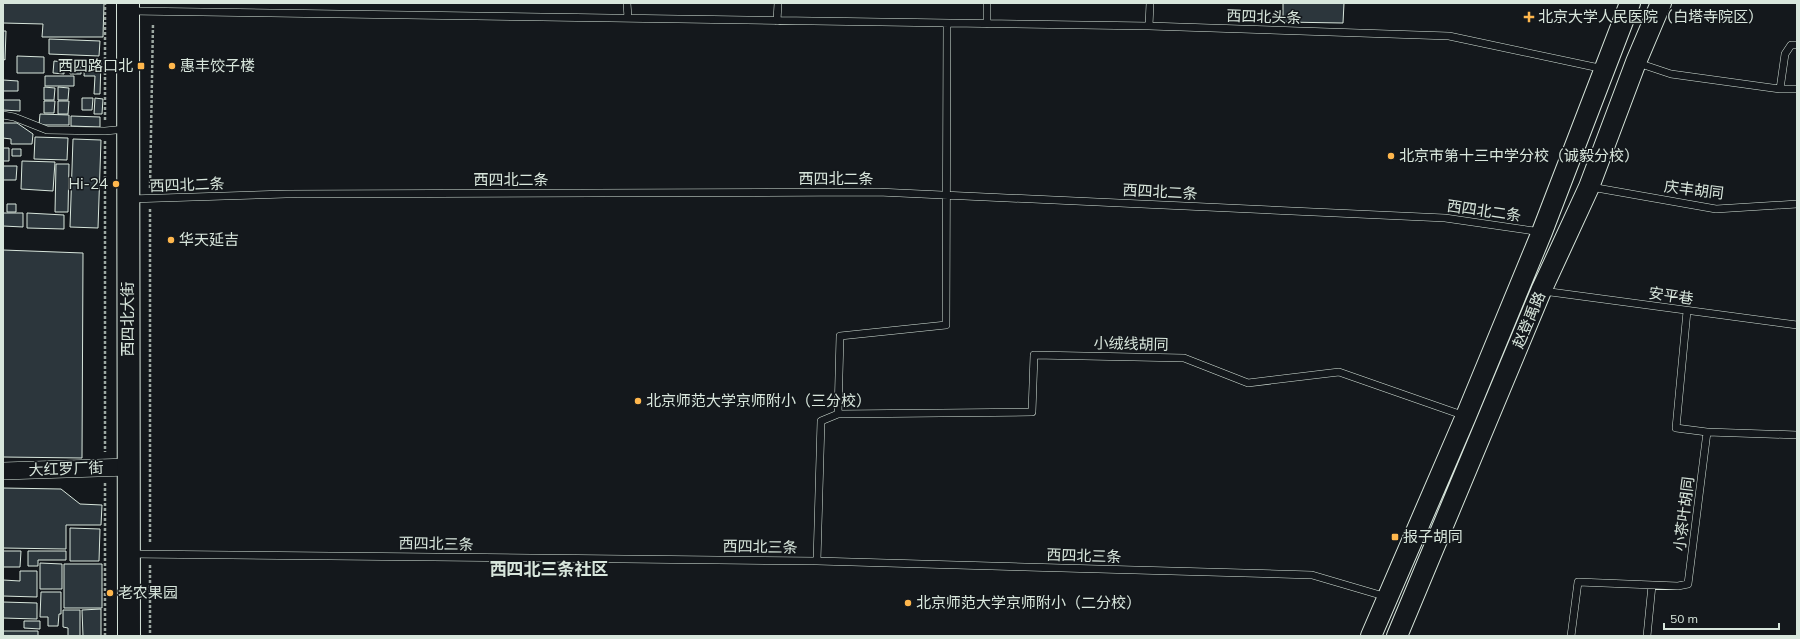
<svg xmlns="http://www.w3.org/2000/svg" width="1800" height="639" viewBox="0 0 1800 639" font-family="Mulish,'Noto Sans SC',sans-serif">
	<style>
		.building { fill: #2c363c; stroke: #d8e6dc }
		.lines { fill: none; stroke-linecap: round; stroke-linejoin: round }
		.service-casing { stroke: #d8e6dc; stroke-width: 8 }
		.tertiary-casing { stroke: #d8e6dc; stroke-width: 18 }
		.secondary-casing { stroke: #d8e6dc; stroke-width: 22 }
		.primary-casing { stroke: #d8e6dc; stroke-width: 24 }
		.path { stroke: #9da8a2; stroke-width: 2.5; stroke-dasharray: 3 2; stroke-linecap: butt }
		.service { stroke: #14181c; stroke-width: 7 }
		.tertiary { stroke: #14181c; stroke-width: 17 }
		.secondary { stroke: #14181c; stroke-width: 20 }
		.primary { stroke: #14181c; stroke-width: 22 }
		.poi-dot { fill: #ffb74d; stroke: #14181c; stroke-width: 1.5 }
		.labels { text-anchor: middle; stroke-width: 3; stroke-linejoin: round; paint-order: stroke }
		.street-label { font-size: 15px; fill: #d8e6dc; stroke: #14181c }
		.poi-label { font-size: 15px; fill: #d8e6dc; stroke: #14181c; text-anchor: start }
		.quarter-label { font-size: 17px; font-weight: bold; fill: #d8e6dc; stroke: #14181c }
	</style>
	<rect width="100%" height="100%" fill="#14181c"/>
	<path class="building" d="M3,3H104L103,37H42L43,24L3,23Z
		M1283,3H1344L1343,23L1283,22Z
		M3,31H6L5,60L3,59Z
		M49,39L100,41L99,56L49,54Z
		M17,56L44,57V73H17Z
		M54,61L64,62V74L53,73Z
		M85,61H101L100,94H94L95,76H84Z
		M71,62H81V74H70Z
		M45,76H74V86H45Z
		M3,80L18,81V91H3Z
		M44,87L55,88L54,100H44Z
		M58,87L69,88L68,100H58Z
		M82,98H93L92,110H82Z
		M95,98L103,99L102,114H94Z
		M3,100H20V111L3,110Z
		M44,101H55L54,113H44Z
		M58,101H69L68,114H58Z
		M40,114L69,115V125H39Z
		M71,116L100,117V127L71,126Z
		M3,123H17L33,134L32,144H11V139L3,138Z
		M35,137L68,138L67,160L34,159Z
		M73,139L101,140L98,228L70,227Z
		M3,148H9V161H3Z
		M12,149H21V156H12Z
		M22,161L55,162L53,191L21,189Z
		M56,164H69L68,212H55Z
		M3,166H17L16,180H3Z
		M7,204H16V212H7Z
		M3,213H23V227L3,226Z
		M27,213L64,215V229L27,228Z
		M3,250L83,253L82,458L3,457Z
		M3,488L61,489L80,504L102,505L101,525H66V549L3,548Z
		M70,528L100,529L99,561H70Z
		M3,551H21L20,567H3Z
		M28,551H66V560H38V566H28Z
		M40,563L62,564V589H40Z
		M64,564H102V608H64Z
		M20,571H37V597L3,596V580L20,581Z
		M41,592H61V614H59L58,626H48V617H40Z
		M3,602L37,603V619L3,618Z
		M101,609V636H83L82,610Z
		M63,610H80V636H68V628L63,627Z
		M24,621H40V629L24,628Z
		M3,631H38V636H3Z"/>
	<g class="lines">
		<g class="service-casing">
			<path id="service" d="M627,3L628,18
				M987,3V24
				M130,11L1149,26L1449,36L1604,69
				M777,21L778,3
				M1149,26L1150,3
				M1638,63L1671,74L1780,89H1797
				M1780,89L1785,54L1791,45H1797
				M3,115L14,117L47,130L105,131L126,129
				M1591,187L1716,209L1797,204
				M130,199L286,194L878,192L1445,218L1541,232
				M1543,291L1797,325
				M838,414L1032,412L1034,355L1184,358L1248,383L1339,372L1465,416
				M1707,432L1797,435
				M131,554L817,561L1312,575L1387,597
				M817,561L821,421L838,414L840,336L946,325L947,24
				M1571,636L1578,582L1678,586L1688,584L1707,432L1676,428L1687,311
				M1647,636L1652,585"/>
		</g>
		<g class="tertiary-casing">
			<path id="tertiary" d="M3,471L129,467"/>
		</g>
		<g class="secondary-casing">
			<path id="secondary" d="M1371,636L1466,416L1542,232L1630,3
				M1397,636L1541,291L1589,187L1636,62L1661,3"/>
		</g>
		<g class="primary-casing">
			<path id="primary" d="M128,3L129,636"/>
		</g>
		<path class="path" d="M105,120V3
			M105,141V452
			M150,188L153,23
			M150,209V544
			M150,565V636
			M105,636V483"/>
		<use href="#service" class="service"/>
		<use href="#tertiary" class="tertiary"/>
		<use href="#secondary" class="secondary"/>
		<use href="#primary" class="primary"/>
	</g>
	<g class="poi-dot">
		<path d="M1527 11h4v4h4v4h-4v4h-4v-4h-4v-4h4z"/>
		<rect x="137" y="62" width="8" height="8" rx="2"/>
		<circle cx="172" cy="66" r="4"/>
		<circle cx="1391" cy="156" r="4"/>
		<circle cx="116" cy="184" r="4"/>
		<circle cx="171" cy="240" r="4"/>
		<circle cx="638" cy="401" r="4"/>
		<rect x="1391" y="533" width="8" height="8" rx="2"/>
		<circle cx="110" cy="593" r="4"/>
		<circle cx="908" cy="603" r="4"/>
	</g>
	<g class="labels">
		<g class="street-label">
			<text transform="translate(1264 17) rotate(2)" y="5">西四北头条</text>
			<text x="836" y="184">西四北二条</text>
			<text x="511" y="185">西四北二条</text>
			<text transform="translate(187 185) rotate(-2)" y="5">西四北二条</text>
			<text transform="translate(1694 190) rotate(7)" y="5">庆丰胡同</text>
			<text transform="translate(1160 192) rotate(3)" y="5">西四北二条</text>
			<text transform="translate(1484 211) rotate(8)" y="5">西四北二条</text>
			<text transform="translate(1671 296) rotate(8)" y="5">安平巷</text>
			<text transform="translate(128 319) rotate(-90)" y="5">西四北大街</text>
			<text transform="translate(1529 320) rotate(-67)" y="5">赵登禹路</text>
			<text transform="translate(1131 344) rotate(1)" y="5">小绒线胡同</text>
			<text transform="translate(66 469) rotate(-2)" y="5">大红罗厂街</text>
			<text transform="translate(1684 514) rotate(-83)" y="5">小茶叶胡同</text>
			<text transform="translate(436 544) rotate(1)" y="5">西四北三条</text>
			<text transform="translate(760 547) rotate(1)" y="5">西四北三条</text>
			<text transform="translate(1084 556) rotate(2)" y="5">西四北三条</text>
		</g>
		<g class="poi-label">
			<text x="1538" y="22">北京大学人民医院（白塔寺院区）</text>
			<text x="133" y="71" text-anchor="end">西四路口北</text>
			<text x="180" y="71">惠丰饺子楼</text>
			<text x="1399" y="161">北京市第十三中学分校（诚毅分校）</text>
			<text x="108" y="189" text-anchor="end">Hi-24</text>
			<text x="179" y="245">华天延吉</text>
			<text x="646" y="406">北京师范大学京师附小（三分校）</text>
			<text x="1403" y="542">报子胡同</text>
			<text x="118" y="598">老农果园</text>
			<text x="916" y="608">北京师范大学京师附小（二分校）</text>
		</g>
		<g class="quarter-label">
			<text x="549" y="575">西四北三条社区</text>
		</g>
	</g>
	<rect width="1800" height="639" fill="none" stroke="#d8e6dc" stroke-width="8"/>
	<path d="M1664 623v6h115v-6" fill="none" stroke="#d8e6dc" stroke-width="2"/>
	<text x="1670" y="623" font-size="12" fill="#d8e6dc" stroke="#14181c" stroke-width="3" paint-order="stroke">50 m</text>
</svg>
